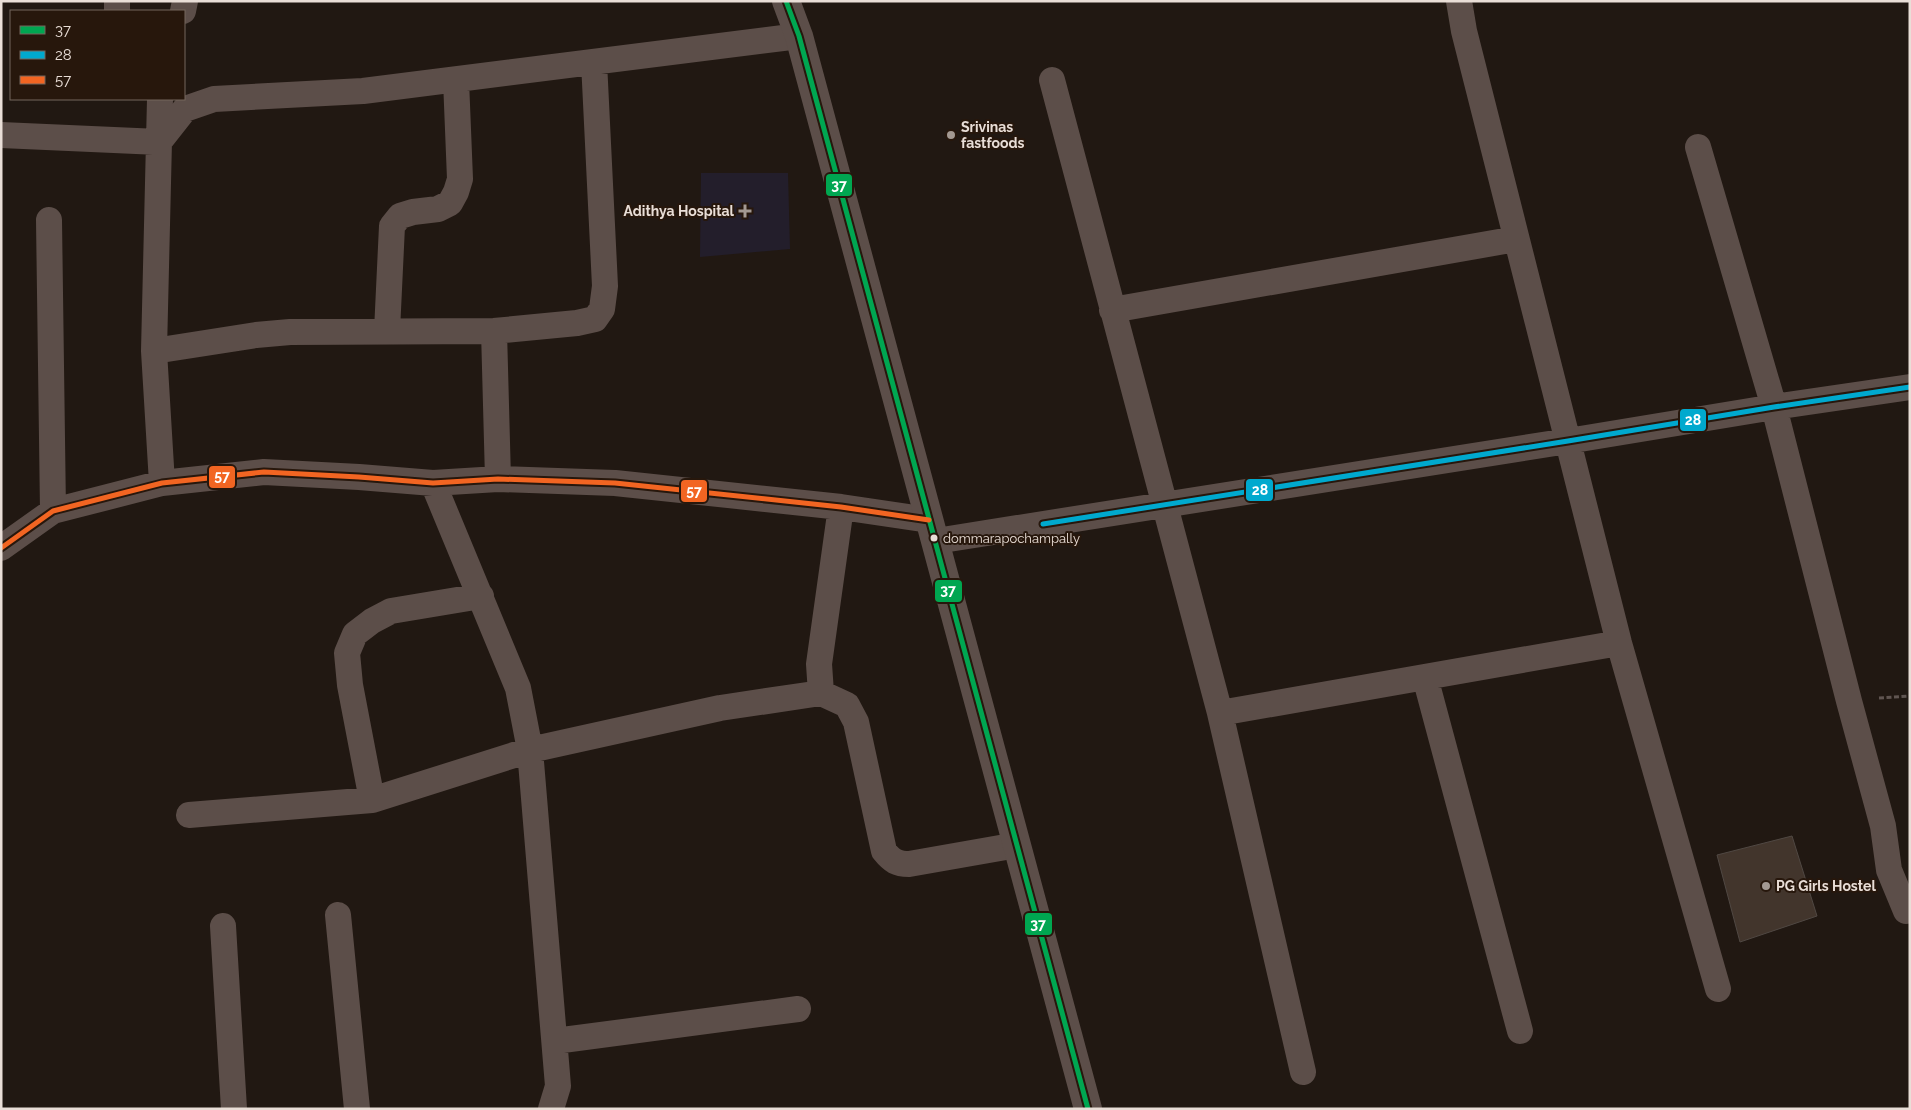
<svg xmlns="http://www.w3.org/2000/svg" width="1911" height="1110" viewBox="0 0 1911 1110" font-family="Raleway,sans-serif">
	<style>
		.medical { fill: #231e2b }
		.building { fill: #42352c; stroke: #504843 }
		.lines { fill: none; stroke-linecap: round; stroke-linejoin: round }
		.path { stroke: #605551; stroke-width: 3; stroke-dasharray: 5 2.5; stroke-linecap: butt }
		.minor { stroke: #5c4e49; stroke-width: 26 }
		.tertiary { stroke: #5c4e49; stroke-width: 28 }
		.bus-1-casing { stroke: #27170c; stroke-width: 9 }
		.bus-2-casing { stroke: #27170c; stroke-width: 9 }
		.bus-3-casing { stroke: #27170c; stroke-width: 9 }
		.bus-1 { stroke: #00a651; stroke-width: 5 }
		.bus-2 { stroke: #00a9ce; stroke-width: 5 }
		.bus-3 { stroke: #f26522; stroke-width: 5 }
		.poi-dot { fill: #a39992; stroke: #27170c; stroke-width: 2 }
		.bus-dot { fill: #e9ded7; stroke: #27170c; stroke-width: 2 }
		.labels { text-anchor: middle; stroke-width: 4; stroke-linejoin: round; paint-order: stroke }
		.bus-label { font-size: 13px; fill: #e9ded7; stroke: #27170c; text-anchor: start }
		.poi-label { font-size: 14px; font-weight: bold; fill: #e9ded7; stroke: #27170c; text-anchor: start }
		.line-badge { stroke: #27170c; stroke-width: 2 }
		.badge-label { font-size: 14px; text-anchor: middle; font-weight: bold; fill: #fff }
	</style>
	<rect width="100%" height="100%" fill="#211812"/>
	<path class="medical" d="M701,173H788L790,249L700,257Z"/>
	<path class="building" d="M1792,836L1817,916L1740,942L1717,855Z"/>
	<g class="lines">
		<path class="path" d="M1879,698L1910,696"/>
		<path class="minor" d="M1459,1L1464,31L1619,643L1718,989
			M117,11V1
			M183,11L185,1
			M1052,80L1220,713L1303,1072
			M160,99L154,351L162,483
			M1,135L159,142L185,109L214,99L363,91L799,36
			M1698,147L1774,407L1849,701L1883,826L1889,870L1906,911
			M49,220L53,511
			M1112,310L1516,239
			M387,331L392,226L400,216L413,212L438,209L450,203L456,192L460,179L456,80
			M494,331L498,479
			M154,351L256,335L290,332L494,331L577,323L595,319L602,309L605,286L594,62
			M433,483L518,688L530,750L558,1086L551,1109
			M936,541L1568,441L1774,407L1910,387
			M1,548L53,511L162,483L264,472L359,477L433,483L498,479L615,483L841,507L929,520
			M1425,677L1520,1031
			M821,693L847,705L856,722L884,851C892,861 897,864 909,864L1017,845
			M1220,713L1619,643
			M372,800L350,685L347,653L355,634L372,621L391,611L481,596
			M189,815L372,800L530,750L720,708L821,693L819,664L841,507
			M338,915L357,1109
			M223,926L234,1109
			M555,1041L798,1009"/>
		<path class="tertiary" d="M786,1L799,36L1088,1109"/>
		<g class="bus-1-casing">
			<path id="bus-1" d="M786,1L799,36L1088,1109"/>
		</g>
		<g class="bus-2-casing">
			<path id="bus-2" d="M1043,524L1568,441L1774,407L1910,387"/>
		</g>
		<g class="bus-3-casing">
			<path id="bus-3" d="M1,548L53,511L162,483L264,472L359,477L433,483L498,479L615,483L841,507L929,520"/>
		</g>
		<use href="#bus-1" class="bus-1"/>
		<use href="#bus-2" class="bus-2"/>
		<use href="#bus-3" class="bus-3"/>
	</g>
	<g class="poi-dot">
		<circle cx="951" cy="135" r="5"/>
		<path d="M742.5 203.5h5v5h5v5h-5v5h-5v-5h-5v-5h5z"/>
		<circle cx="1766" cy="886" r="5"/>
	</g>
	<circle class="bus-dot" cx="934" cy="538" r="4.5"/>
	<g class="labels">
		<g class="bus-label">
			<text x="943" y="543">dommarapochampally</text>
		</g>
		<g class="poi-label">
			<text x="961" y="132">Srivinas<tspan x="961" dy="16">fastfoods</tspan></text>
			<text x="734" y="216" text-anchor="end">Adithya Hospital</text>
			<text x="1776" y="891">PG Girls Hostel</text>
		</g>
	</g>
	<g class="line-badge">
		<rect x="825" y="173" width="28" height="24" rx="5" fill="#00a651"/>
		<rect x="1679" y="408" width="28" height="24" rx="5" fill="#00a9ce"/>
		<rect x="208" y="465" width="28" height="24" rx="5" fill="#f26522"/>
		<rect x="1245" y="478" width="29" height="24" rx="5" fill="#00a9ce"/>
		<rect x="680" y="479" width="28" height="24" rx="5" fill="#f26522"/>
		<rect x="934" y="579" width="29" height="24" rx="5" fill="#00a651"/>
		<rect x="1024" y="912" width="29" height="24" rx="5" fill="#00a651"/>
	</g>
	<g class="badge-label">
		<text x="839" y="190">37</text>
		<text x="1693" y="425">28</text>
		<text x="222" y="481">57</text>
		<text x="1260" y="495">28</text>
		<text x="694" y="496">57</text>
		<text x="948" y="595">37</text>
		<text x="1038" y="929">37</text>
	</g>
	<rect width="1911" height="1110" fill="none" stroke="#e9ded7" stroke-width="5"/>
	<rect x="10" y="10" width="175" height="90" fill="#27170c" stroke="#75675d"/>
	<rect x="20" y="26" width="25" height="8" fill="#00a651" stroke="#75675d"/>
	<text x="55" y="35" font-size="15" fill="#e9ded7">37</text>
	<rect x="20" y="51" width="25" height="8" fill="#00a9ce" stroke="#75675d"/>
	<text x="55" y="60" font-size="15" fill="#e9ded7">28</text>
	<rect x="20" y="76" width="25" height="8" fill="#f26522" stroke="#75675d"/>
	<text x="55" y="85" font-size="15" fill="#e9ded7">57</text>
</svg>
